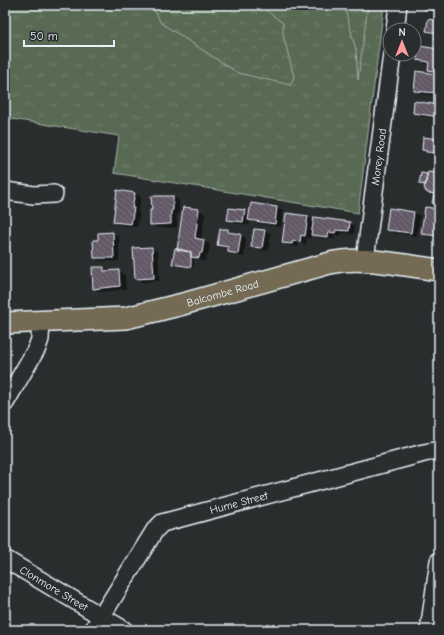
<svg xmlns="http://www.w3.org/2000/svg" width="444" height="635" viewBox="0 0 444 635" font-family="'Comic Neue',sans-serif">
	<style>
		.grass { fill: url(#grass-tufts); stroke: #a0aea6 }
		.forest { fill: url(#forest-crowns); stroke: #a0aea6 }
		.shadow { fill: #0007 }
		.building { fill: url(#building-back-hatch); stroke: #e8f1f8 }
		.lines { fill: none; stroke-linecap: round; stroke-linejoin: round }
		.minor-casing { stroke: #e8f1f8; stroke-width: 20 }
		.major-casing { stroke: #e8f1f8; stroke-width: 24 }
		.minor { stroke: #2a2d2e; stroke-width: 17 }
		.major { stroke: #746b52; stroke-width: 21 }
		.labels { text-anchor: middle; stroke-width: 3.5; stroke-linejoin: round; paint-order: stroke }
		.street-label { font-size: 11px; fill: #e8f1f8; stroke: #2a2d2e }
	</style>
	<defs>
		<pattern id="grass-tufts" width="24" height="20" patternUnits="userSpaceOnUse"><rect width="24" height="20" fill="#596a53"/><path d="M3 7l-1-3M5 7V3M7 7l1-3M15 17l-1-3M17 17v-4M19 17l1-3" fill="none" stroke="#71806c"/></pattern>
		<pattern id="forest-crowns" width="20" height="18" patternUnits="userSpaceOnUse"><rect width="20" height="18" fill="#596a53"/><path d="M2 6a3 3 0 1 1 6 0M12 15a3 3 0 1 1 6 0" fill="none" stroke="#71806c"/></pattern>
		<pattern id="building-back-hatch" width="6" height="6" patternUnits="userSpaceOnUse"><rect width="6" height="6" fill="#635866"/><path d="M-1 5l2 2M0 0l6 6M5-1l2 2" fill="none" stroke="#79707d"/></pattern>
	</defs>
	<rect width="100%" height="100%" fill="#2a2d2e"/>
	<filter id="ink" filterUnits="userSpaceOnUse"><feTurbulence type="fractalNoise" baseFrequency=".025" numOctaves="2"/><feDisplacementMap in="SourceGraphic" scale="8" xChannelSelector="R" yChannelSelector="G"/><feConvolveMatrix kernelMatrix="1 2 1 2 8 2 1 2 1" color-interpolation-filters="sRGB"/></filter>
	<g filter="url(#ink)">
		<path class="grass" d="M5,5H384L358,213L114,173L119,136L5,118Z"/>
		<path class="forest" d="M152,5H259L283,23V34L294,77L290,85L238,73L161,23Z
			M344,5H368L358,80L356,50Z"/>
		<path class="shadow" d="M425,5H439V13L431,12L425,9Z
			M439,22V40L436,38V35L427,31Z
			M439,50V74L429,70L430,64L424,63L418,59Z
			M436,75L439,77V96L421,94L415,91Z
			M439,106V119L420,116L414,113Z
			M439,140V156L433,155L423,149Z
			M422,174H439V205L433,203L434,196L426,190V186L420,184Z
			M135,194L141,197L138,212L140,213L137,227L121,225L114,222Z
			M173,197L179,200V213L177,214V227L157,228L151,224L153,211Z
			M184,208L199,210L205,214L201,240L210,244L208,256H206L205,261L198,260L194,257V268L176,265L174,264L178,251Z
			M277,208L283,211L281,227L256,223L250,220L249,225L234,223L228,219L230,209L245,211L250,214Z
			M390,209L414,213L420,216L417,236L393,233L387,229Z
			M439,210V238L428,237L422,233Z
			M307,217L314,221L349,223L355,226L354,234L341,233V236L335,235L334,239L318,238L311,234V239L307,238L306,245L299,243L298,247L289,246L283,242Z
			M227,230L246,238L244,257L235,255L229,252V249L224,248L218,244Z
			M265,231L271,234L268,251L258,250L252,246Z
			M113,233L119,237V261H101L95,258L99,241Z
			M152,248L158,252L160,281L142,282L136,278Z
			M104,268L110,271H119L125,275L126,289L100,292L94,288Z"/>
		<path class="building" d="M424,5H439V11L424,9Z
			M428,19L439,21V39H435L436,33L426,31Z
			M419,46L439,49V72L428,70L429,62L417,60Z
			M416,71L436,74V77L438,78L436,93L414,91Z
			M414,101L439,105V117L413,113Z
			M423,137L439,139V153L426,152L427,151L422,150Z
			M428,172L439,173V194L427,193V191H425V188H424Z
			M421,173L427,174L426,185L419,184Z
			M117,190L135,193L132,208H134L131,224L113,222Z
			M434,193L439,194V204L432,203Z
			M151,196H173V210L171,211V224L150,225V210H152Z
			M251,203L277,207L275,224L248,220Z
			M183,207L199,209L195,238L204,240L202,253H200L199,258L191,257V252L177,250Z
			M425,207L439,209V225L437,236L421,234Z
			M229,208L245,210L243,222L227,220Z
			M389,208L414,212L411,233L386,230Z
			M286,213L308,216L305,236L301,235L300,242L293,241L292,244L282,243Z
			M314,217L350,222L349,231L336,230L335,233L329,232L328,237L311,235Z
			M220,229H228V232L241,234L238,254L228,252V247L217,245Z
			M254,229L265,230L262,248L251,247Z
			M113,232L114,258H94L93,240H98V233Z
			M152,247L154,278L135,279L133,248Z
			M175,248L191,252V267L172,264Z
			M92,267H104V271L119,270L120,286L93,289Z"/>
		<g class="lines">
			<g class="minor-casing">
				<g id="minor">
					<path d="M395,30L398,5"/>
					<path d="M5,191L34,195L54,194"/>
					<path id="s1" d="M365,260L392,54"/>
					<path d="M5,403L37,348L40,339L41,322"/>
					<path id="s2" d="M5,559L124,630"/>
					<path id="s3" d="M93,630L155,530L162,523L424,453L439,450"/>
					<path d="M429,630L439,561"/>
				</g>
			</g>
			<g class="major-casing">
				<g id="major">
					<path id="s4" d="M5,323L126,318L183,304L330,263C363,255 405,266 439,270"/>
				</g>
			</g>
			<use href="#minor" class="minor"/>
			<use href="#major" class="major"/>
		</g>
	</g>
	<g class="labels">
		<g class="street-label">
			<text dy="4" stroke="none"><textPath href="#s1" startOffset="104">Morey Road</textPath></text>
			<text dy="4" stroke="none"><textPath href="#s4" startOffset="221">Balcombe Road</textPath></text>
			<text dy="4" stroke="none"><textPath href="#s3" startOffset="207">Hume Street</textPath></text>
			<text dy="4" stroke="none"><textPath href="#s2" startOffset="57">Clonmore Street</textPath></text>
		</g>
	</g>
	<rect width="444" height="635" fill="none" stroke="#2a2d2e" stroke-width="20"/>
	<rect x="10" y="10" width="424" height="615" fill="none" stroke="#e8f1f8" stroke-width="1.5" filter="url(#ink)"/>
	<g transform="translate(402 42)"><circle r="19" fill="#2a2d2e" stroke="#767b7f"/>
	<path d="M0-3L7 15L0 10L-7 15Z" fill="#ff9aa2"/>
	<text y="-6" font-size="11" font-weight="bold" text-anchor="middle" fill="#e8f1f8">N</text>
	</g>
	<path d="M24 40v6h90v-6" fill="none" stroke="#e8f1f8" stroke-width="2"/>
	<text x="30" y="40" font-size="12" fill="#e8f1f8" stroke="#2a2d2e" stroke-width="3" paint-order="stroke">50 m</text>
</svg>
